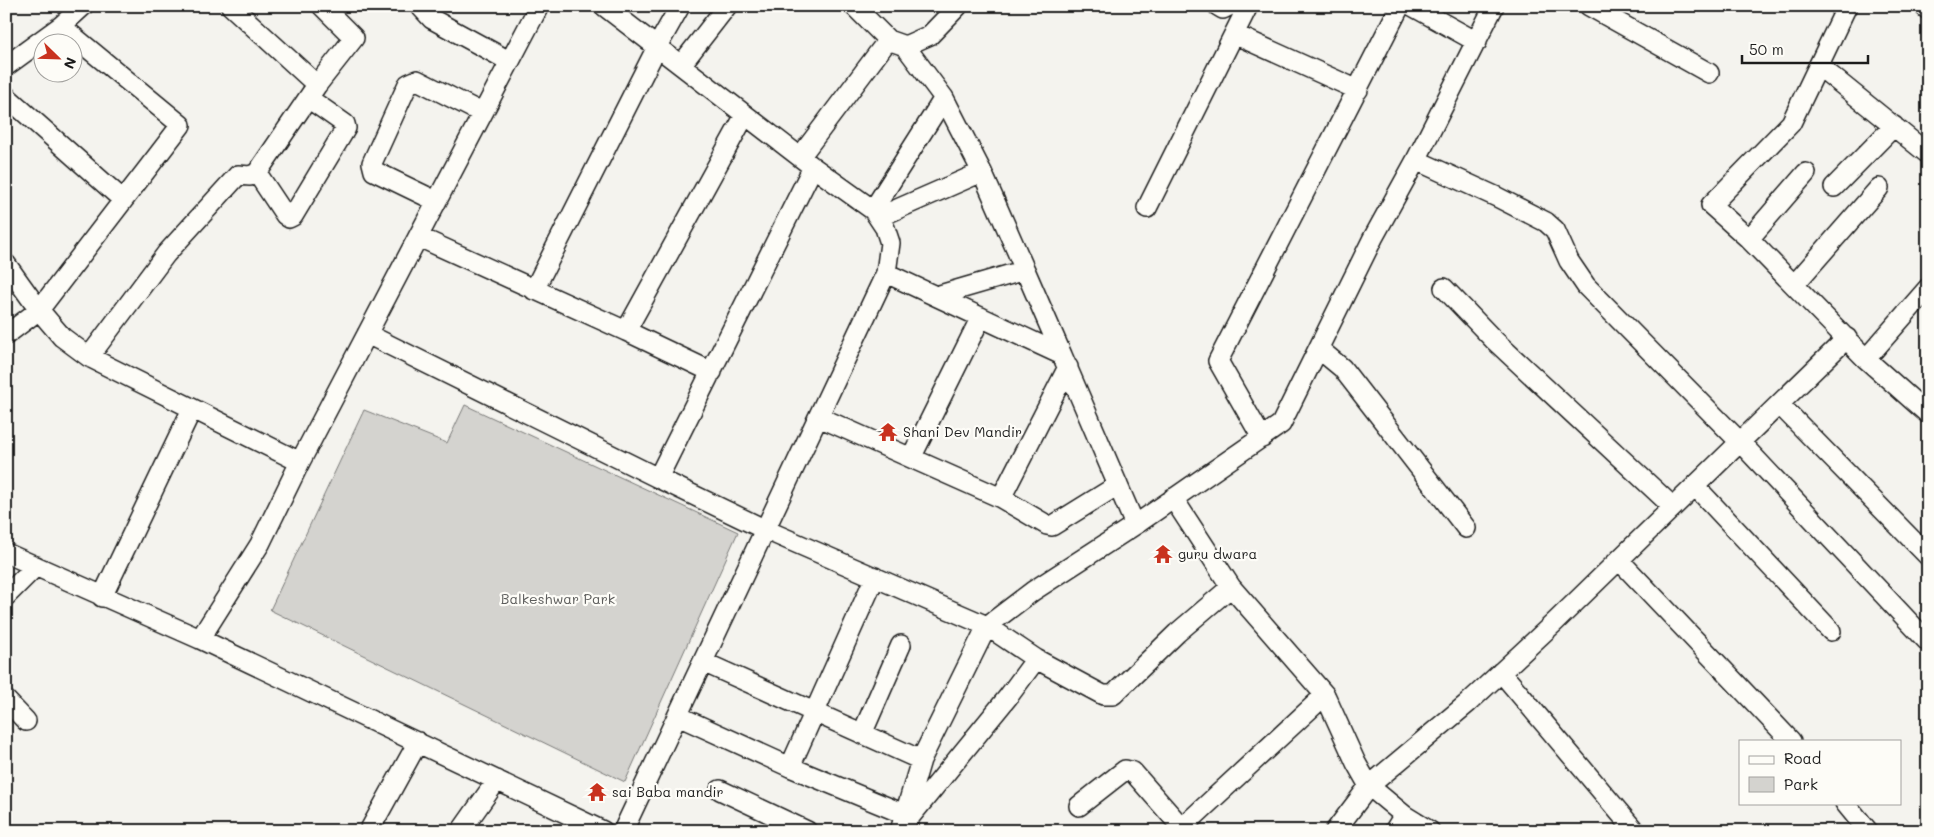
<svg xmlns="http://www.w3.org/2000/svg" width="1934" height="837" viewBox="0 0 1934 837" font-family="Mali,sans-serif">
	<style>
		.green { fill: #d4d3cf; stroke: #787876 }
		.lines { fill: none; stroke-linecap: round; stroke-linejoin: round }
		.minor-casing { stroke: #1c1c1c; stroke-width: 22 }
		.minor { stroke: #fdfcf7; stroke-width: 19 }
		.labels { text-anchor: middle; stroke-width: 4.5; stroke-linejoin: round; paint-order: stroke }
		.poi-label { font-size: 14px; fill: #1c1c1c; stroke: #fdfcf7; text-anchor: start }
		.park-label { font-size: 14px; fill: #5c5c5b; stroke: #fdfcf7 }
	</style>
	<rect width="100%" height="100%" fill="#f4f3ee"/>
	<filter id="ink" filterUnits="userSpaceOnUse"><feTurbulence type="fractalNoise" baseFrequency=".02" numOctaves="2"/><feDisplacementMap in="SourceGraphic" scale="10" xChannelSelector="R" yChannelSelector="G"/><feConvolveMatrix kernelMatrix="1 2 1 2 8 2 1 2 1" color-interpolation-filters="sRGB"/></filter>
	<g filter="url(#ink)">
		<path class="green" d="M465,405L738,532L625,782L270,610L364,410L447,443Z"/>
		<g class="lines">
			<g class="minor-casing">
				<path id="minor" d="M231,6L317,85
					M420,6L432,19L509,61
					M604,6L813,167L873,210L885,228L890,243L886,273L623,831
					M1218,6L1223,9L1229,6
					M1412,6L1477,42
					M1589,6L1709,73
					M1847,6L1791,123L1711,205L1749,239L1866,359L1928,414
					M1924,6L1928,10
					M61,26L83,6
					M1234,34L1358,90
					M888,40L905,46L944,98
					M905,46L930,35L958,6
					M681,65L727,6
					M6,66L61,26L181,125L39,310L6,335
					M1819,66L1928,154
					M6,96L123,200
					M800,157L888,40L854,6
					M1416,160L1497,197L1546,222L1555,230L1569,261L1586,286L1740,442L1928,642
					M813,167L658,478L766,530L987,626L1033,591L1141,521L1281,424L1373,238L1416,160L1494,6
					M257,173L285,215L289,218L293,216L346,128L345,124L308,98
					M1834,187L1894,126
					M436,201L374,171L372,163L408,84L417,80L482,113
					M1147,208L1248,6
					M873,210L944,98L982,172
					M879,217L982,172L1025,270
					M419,237L626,331
					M1749,239L1806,173
					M6,264L39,310L62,337L89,357L300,462
					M886,273L1062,355L1135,525
					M1794,285L1879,188
					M1444,288L1493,339L1673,507
					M534,290L657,47L680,6
					M936,296L1025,270L1062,355
					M367,334L658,478
					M1319,349L1342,368L1466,528
					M89,357L166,254L238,175L250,176L257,173L317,85L354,38L322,6
					M1866,359L1928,288
					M1068,367L1001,498L1047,525L1052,526L1118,485
					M712,372L626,331L745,115
					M1779,404L1928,556
					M819,417L1001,498
					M1262,438L1218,361L1400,6
					M911,458L981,317
					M1695,486L1831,631
					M1173,498L1231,587L1325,695
					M6,553L200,639L603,831
					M1619,560L1791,741
					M6,596L36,566
					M102,597L192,409
					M200,639L260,544L300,462L539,6
					M1036,659L1103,695H1113L1177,633L1231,587
					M703,662L921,760
					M1501,672L1635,831
					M6,700L26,721
					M678,716L790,767L904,814
					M862,734L901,645
					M790,767L875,577
					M720,790L807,831
					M1845,803L1868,831
					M1079,806L1125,770L1133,772L1184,830
					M1404,815L1430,831
					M369,831L418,742
					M461,831L497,780
					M900,831L921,760L987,626L1036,659L1008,697L901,828
					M1184,831L1186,824L1325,695L1356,763L1369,786L1335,831
					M1394,831L1404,815L1369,786L1468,703L1555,622L1847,338"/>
			</g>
			<use href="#minor" class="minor"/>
		</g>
	</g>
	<defs>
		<g id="temple-bare" transform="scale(1.5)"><path d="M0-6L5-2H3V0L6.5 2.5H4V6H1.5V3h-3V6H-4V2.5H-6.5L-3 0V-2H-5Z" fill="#c8321e" stroke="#fdfcf7" stroke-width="2.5" paint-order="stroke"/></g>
	</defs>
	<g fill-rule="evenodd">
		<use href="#temple-bare" x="888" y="432"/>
		<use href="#temple-bare" x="1163" y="554"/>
		<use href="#temple-bare" x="597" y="792"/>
	</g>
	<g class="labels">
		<g class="poi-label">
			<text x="903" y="437">Shani Dev Mandir</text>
			<text x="1178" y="559">guru dwara</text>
			<text x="612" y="797">sai Baba mandir</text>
		</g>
		<g class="park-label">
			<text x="558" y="604">Balkeshwar Park</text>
		</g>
	</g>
	<rect width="1934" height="837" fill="none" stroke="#fdfcf7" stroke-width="25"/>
	<rect x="12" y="12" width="1909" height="812" fill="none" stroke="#1c1c1c" stroke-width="2" filter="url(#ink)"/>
	<rect x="1739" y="740" width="162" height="65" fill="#fdfcf7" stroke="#a3a29f"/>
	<rect x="1749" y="756" width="25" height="8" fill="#fdfcf7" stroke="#a3a29f"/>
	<text x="1784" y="764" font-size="15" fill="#1c1c1c">Road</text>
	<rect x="1749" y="777" width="25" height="15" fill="#d4d3cf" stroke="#a3a29f"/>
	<text x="1784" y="790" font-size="15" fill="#1c1c1c">Park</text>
	<g transform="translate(58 58) rotate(113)"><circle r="24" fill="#fdfcf7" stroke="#a3a29f"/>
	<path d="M0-4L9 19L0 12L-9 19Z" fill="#c8321e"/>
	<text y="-8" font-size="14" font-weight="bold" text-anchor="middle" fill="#1c1c1c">N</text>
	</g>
	<path d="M1742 55v8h126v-8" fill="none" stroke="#1c1c1c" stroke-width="2.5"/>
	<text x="1749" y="55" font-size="15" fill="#1c1c1c" stroke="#fdfcf7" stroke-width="4" paint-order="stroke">50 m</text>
</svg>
